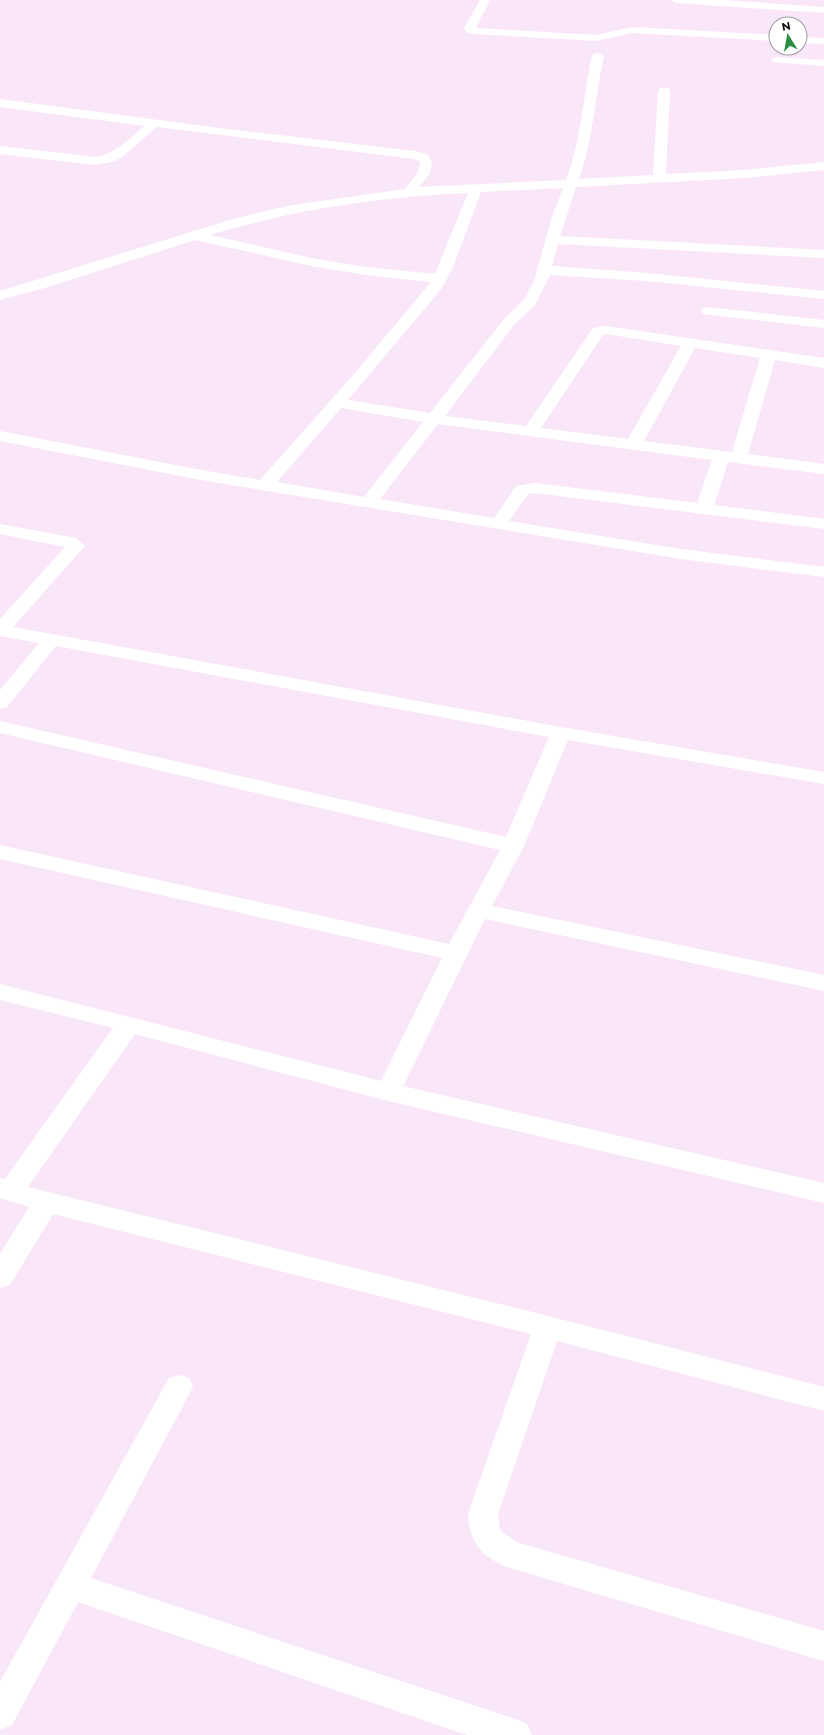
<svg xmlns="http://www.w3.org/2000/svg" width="824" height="1735" viewBox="0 0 824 1735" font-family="Montserrat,sans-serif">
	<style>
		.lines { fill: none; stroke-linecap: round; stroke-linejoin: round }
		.street { fill: #fff; fill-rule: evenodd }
	</style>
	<rect width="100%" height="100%" fill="#f9e7f9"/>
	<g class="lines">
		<path class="street" d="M480,0H490L476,28L596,35L632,27L776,35V41L632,33L596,41L473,34L466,32L464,28Z
			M671,0H724L824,7V13L676,3Z
			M800,37L824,38V44L800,43Z
			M598,53L602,54L604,56C595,96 593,141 579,179L653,175L658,91L660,88H668L670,91L666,174L744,170L824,162V170L744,178L576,187L560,236L824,250V258L558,244L552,266L647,273L824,291V299L647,281L550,275L535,305L514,325L445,416L526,426L593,328L606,326L824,358V368L775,360L748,454L824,464V474L728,462L714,505L824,519V529L535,493L528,494L509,521L681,549L824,567V577L681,559L201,480L0,441V431L201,470L260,480L354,374L431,282L366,275L316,267L195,240L48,287L0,300V291L233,219L292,205L405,189L418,172L420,162L414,159L157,127L121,158L112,162L95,165L0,154V146L95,157C115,154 129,139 144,126L0,107V99L219,128L415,151L427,154L432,162L430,173L419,187L566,180C581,141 583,97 592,56L594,54ZM563,188L552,217L534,281L524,300L504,319L430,413L348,400L442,288L453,267L481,192ZM468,193L435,274L366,267L316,259L210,235C294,209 381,197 468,193ZM606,334L681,346L628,439L541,428L603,335ZM695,348L760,358L732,452L644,441ZM341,408L423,422L364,497L277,482ZM438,424L712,460L697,503L535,483L516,486L494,518L380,499Z
			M777,57L824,60V66L773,62L771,60L773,58Z
			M708,307L824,320V328L703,314L701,311L703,308Z
			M0,524L76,538L85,546L13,627L561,727L824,772V784L568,740L524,846L492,906L824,975V991L485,919L403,1086L824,1183V1203L388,1101L135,1034L28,1187L548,1316L824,1387V1411L557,1341L498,1514L500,1530L516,1542L824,1631V1661L510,1568C482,1557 470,1545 468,1514L531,1334L53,1214L10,1285L0,1288V1254L29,1207L0,1198V1178L5,1179L113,1028L0,1000V984L381,1081L442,958L0,859V845L449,944L500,850L0,733V721L506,837L549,737L56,646L7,707L0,709V690L39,643L0,636V619L65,547L0,534Z
			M179,1375L189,1378L193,1387L91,1578L515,1719L527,1724L532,1735H467L78,1602L12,1725L0,1730V1682L169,1378Z"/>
	</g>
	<g transform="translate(788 36) rotate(349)"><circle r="19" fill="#ffffff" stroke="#a29fa2"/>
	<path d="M0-3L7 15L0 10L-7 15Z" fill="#2a8d42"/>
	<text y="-6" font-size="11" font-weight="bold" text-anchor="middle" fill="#161016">N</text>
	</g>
</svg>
